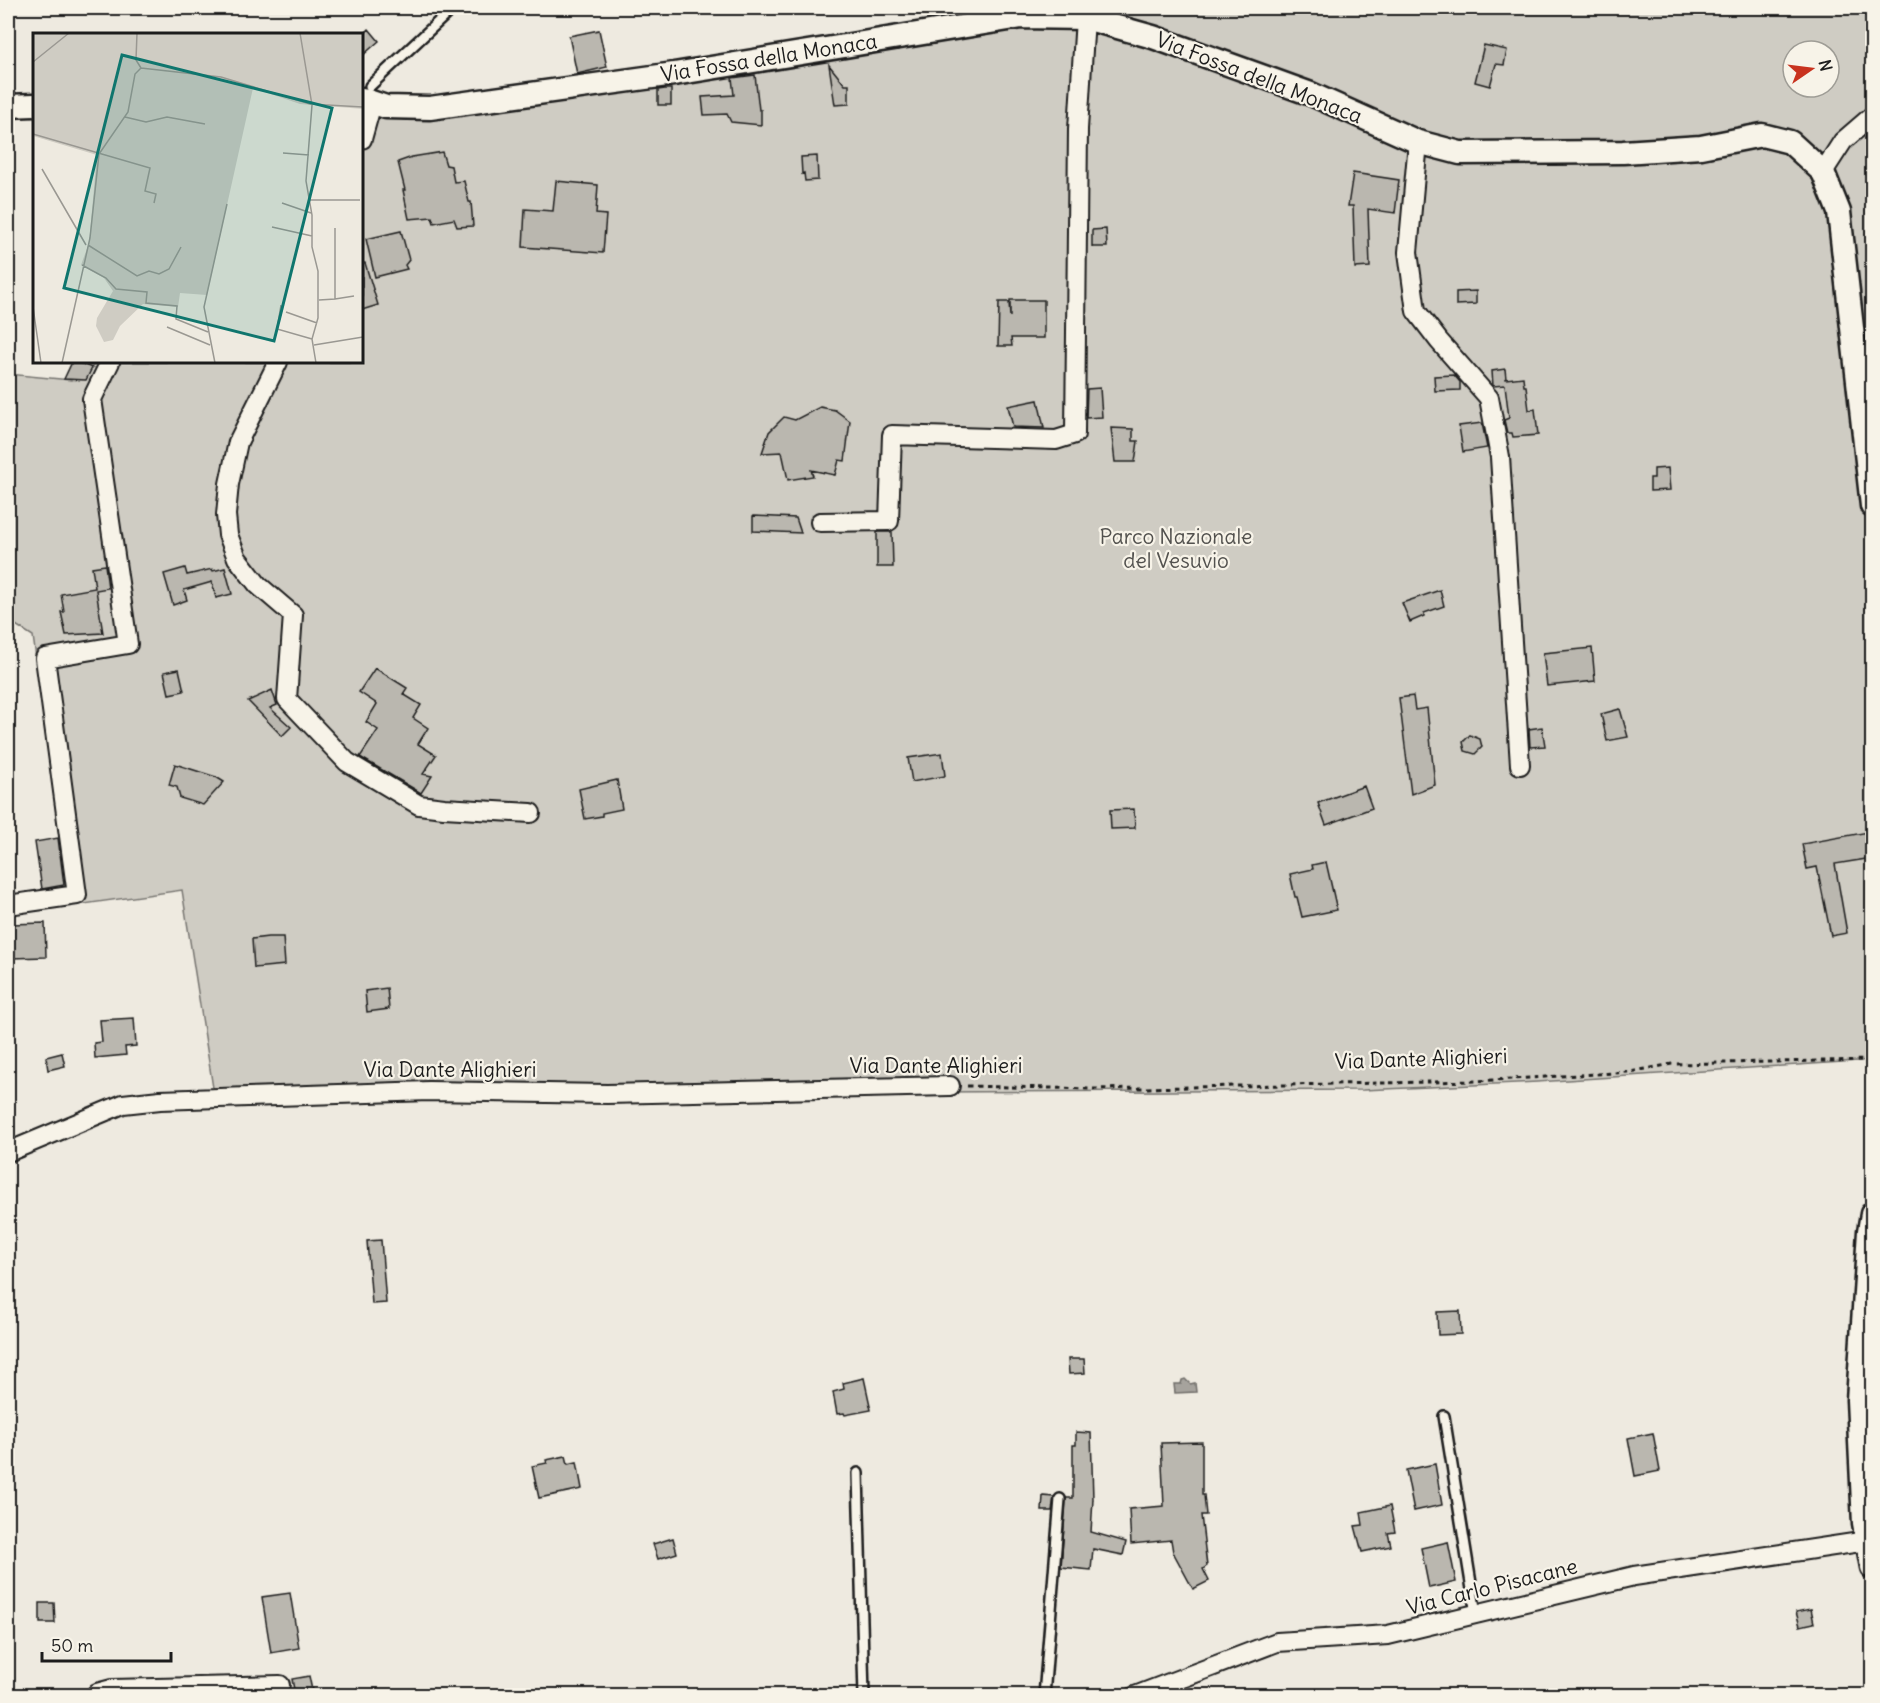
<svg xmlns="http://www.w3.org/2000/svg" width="1880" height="1703" viewBox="0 0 1880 1703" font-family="Delius,sans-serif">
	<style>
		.green { fill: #cfccc3; stroke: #767470; stroke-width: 1.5; fill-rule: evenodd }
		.water { fill: #a6a39d; stroke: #6f6d69; stroke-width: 1.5 }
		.building { fill: #bab7af; stroke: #1c1c1c; stroke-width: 1.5 }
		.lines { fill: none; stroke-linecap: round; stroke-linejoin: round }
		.service-casing { stroke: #1c1c1c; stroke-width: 14 }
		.minor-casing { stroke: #1c1c1c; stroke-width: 22 }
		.tertiary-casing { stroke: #1c1c1c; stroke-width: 27 }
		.path { stroke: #1c1c1c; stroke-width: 3; stroke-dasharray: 4.5 4.5; stroke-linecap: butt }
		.service { stroke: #f7f3e8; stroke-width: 9 }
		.minor { stroke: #f7f3e8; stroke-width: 18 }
		.tertiary { stroke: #f7f3e8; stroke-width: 22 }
		.labels { text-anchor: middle; stroke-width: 4.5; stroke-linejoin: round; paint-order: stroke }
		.street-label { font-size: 21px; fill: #1c1c1c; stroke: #f7f3e8 }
		.park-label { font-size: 21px; fill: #52514e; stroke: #f7f3e8 }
		.inset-road { fill: none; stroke: #9a9892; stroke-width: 1.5 }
		.view { fill: #0f766e; fill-opacity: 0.15; stroke: #0f766e; stroke-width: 3 }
		.inset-edge { fill: none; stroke: #1c1c1c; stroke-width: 3 }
	</style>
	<rect width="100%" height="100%" fill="#eeeae0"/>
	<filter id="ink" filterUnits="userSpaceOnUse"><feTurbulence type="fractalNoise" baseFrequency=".0167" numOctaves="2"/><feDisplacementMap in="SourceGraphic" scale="12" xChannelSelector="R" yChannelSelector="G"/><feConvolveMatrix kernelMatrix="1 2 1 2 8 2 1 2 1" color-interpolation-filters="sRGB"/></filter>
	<g filter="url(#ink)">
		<path class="green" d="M1056,8H1872V1060L1537,1082L1363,1090L935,1092L479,1099L319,1102L216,1107L182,890L70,906L33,636L8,620V374L71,380L91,368L96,362H362V93L393,104ZM1793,51H1829V87H1793Z"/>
		<path class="water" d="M1185,1379L1190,1384L1195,1383L1196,1392L1175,1393L1174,1384H1181L1182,1380Z"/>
		<path class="building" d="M369,29L379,41L362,56V36Z
			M599,30L607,67L577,74L569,36Z
			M1484,45L1507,50L1504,65L1496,64L1490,86L1475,82Z
			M829,65L845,85H849V104L835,105Z
			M755,75L759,110H761V125L731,122L727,114L704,115L702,97L734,95L732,78Z
			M665,89H671V105H658V90Z
			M442,152L446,165L451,166L454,182L464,181L469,202H471L473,226L457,227L454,219L434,223L432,217L409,219L403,190H405L398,162L412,157Z
			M817,156L818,180L805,181L804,173L802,174L801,157Z
			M1353,173L1399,180L1395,213L1368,209L1370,267L1355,268L1353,206H1348Z
			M556,181L598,185L596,214L606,215L603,253L523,247L525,209L553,211Z
			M1106,229L1107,247H1092V230Z
			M401,231L409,260L405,265L407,269L375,277L366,239Z
			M362,263H365L378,305L362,310Z
			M1476,291V304L1456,305V292Z
			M1010,300H1044V338H1011L1012,346H998L999,302H1009L1010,317Z
			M72,362H77L92,368L86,380L64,379Z
			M1505,369L1506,379L1523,377L1524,386H1526L1529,410L1535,409L1538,435L1513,437L1512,433H1507L1504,420L1509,418L1505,385L1493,386L1492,371Z
			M1454,375L1460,382V390L1435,391L1434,376Z
			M1100,388L1102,417L1086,418L1087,389Z
			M1038,400L1044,428L1013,427L1008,406Z
			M820,407L835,410L850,421L845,461L839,460L835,475L811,470L813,476L788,480L782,452L762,453L769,432L784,417L795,420Z
			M1482,423L1487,448L1463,452L1459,426Z
			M1111,428L1133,429V441H1138L1135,462H1115Z
			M1668,468L1670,490L1650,491V478H1654V469Z
			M753,516L796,518L801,533L753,531Z
			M877,532H892L893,567H877Z
			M105,565L108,588L96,590L103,633L66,635L61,612H64L61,594L95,588L92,567Z
			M185,568L187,575L212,569L213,571L225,568L232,594L216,598L212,582L184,590L187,600L173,605L164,574Z
			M1440,590L1444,606L1424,613V616L1410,622L1402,603Z
			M1592,648L1595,681L1547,686L1543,653Z
			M375,668L407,688L403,694L421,705L413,718L428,728L418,744L436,755L423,774L432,776L421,793L360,757L378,730L366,722L377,704L359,692Z
			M179,669L184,691L169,694L164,672Z
			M272,690L277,705L270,708L291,727L282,736L248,701Z
			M1413,696L1415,710L1427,708L1435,785L1411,794L1399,698Z
			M1620,709L1628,737L1607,741L1601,714Z
			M1542,727L1545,746L1530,747L1529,729Z
			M1470,735L1480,739L1482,747L1475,754L1465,751L1463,742Z
			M942,753L945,776L912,782L908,758Z
			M175,764L216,777L224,782L203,805L180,798L177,787L169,785Z
			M617,780L622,809L602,813V816L585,819L579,789Z
			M1364,786L1372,808L1326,825L1318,803Z
			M1134,809L1135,828L1111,829L1110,810Z
			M1868,832L1872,848V858L1835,864L1847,933L1831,936L1817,867L1807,869L1802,844Z
			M58,838L64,885L42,889L35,842Z
			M1326,862L1337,910L1302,917L1297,897H1295L1290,874L1313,869L1312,865Z
			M45,923L46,957L11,958L10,924Z
			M268,937H283L285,965L254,968L252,939Z
			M387,988L389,1009L367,1012L365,991Z
			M134,1018L136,1046L125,1047L126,1055L95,1058L94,1043L102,1042L100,1020Z
			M62,1053L65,1066L48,1070L46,1057Z
			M381,1240L386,1303L372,1304L367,1241Z
			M1460,1311L1461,1334L1438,1335L1437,1312Z
			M1068,1359H1084L1085,1373L1069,1374Z
			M864,1378L871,1410L845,1415L844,1413L837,1414L833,1392L844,1389L843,1383Z
			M1076,1432L1091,1433L1093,1499L1091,1532L1126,1542L1123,1555L1093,1549L1091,1570L1061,1567L1066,1498H1073V1445H1076Z
			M1653,1433L1660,1471L1635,1476L1628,1438Z
			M1202,1442V1495H1204L1206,1515H1201L1207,1566L1203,1569L1209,1581L1193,1589L1173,1552L1171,1540L1131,1544L1129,1509L1164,1506L1161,1443Z
			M566,1456L568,1464L577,1462L582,1489L539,1498L532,1466L547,1463L546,1460Z
			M1435,1464L1442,1505L1414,1511L1406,1470Z
			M1043,1496L1054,1497L1052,1511H1042Z
			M1390,1506L1395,1532L1388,1533L1391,1546L1362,1552L1355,1526L1363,1525L1361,1512Z
			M673,1538L677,1553L658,1559L653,1544Z
			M1448,1542L1456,1582L1429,1588L1421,1548Z
			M290,1593L299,1648L271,1653L262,1597Z
			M40,1603H54L55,1623H40Z
			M1811,1609L1814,1623L1800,1626L1796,1612Z
			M309,1676L313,1695H295L292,1679Z"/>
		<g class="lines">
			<g class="service-casing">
				<path id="service" d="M370,86L453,8
					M1444,1416L1476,1614
					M858,1473L864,1696
					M1044,1696L1060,1499"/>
			</g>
			<g class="minor-casing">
				<path id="minor" d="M362,139L372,103
					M1418,142L1408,252L1416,311L1439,341L1489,398L1500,457L1520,765
					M1823,172L1843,141L1872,116
					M278,362L238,442L229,484L226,515L228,535L237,558L258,585L293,615L287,699L347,762L419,805L444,808L531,813
					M820,522L889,521L892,435L1056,440L1075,434L1078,129L1085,18
					M8,905L77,895L45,658L128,644L92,399L110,362
					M8,1152L123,1104L160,1100L429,1091L607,1094L950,1086
					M95,1696L97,1693L112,1689L280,1685
					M1135,1696L1277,1642L1388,1635L1634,1576L1867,1541L1872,1538"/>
			</g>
			<g class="tertiary-casing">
				<path id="tertiary" d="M362,99L386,107L430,108L674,74L1021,17L1085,18L1153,37L1311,94L1418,142L1460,153L1623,152L1701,147L1762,135L1790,142L1823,172L1839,212L1872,506
					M8,106L34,105
					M1872,1214L1869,1231L1858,1400L1864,1524L1872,1567"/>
			</g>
			<path class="path" d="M967,1086L1093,1089L1477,1081L1630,1072L1672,1064L1872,1060"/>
			<use href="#service" class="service"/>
			<use href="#minor" class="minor"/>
			<use href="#tertiary" class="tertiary"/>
		</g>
	</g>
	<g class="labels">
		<g class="street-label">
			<text transform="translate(769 58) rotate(-9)" y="7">Via Fossa della Monaca</text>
			<text transform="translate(1259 78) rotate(21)" y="7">Via Fossa della Monaca</text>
			<text transform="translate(1421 1059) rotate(-2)" y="7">Via Dante Alighieri</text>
			<text x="936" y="1073">Via Dante Alighieri</text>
			<text x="450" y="1077">Via Dante Alighieri</text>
			<text transform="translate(1492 1587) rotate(-14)" y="7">Via Carlo Pisacane</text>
		</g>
		<g class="park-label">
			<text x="1176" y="544">Parco Nazionale<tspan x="1176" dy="24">del Vesuvio</tspan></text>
		</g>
	</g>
	<g transform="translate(33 33)">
		<rect width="330" height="330" fill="#eeeae0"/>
		<path d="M0,0H330V76L267,71L220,55L174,262L147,260L145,274L110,271L87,293L80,307L71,309L63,293L64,285L80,258L71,245L48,232L56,210L64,122L0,103Z" fill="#cfccc3"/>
		<path class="inset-road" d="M104,0L103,27L108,35M267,0L279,72L273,148L279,182V214L285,238V285L279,306L283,330M0,29L36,0M108,35L188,44L277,71L330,74M92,84L113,89L134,84L172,91M0,101L117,135L112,158L123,161L121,170M250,120L276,122M9,136L53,212M275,167H327M249,170L278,180M239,194L279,203M55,212L104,243L116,238L126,241L136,236L148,214M49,232L73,245L83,256L114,259L113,270L144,273L143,286L175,299M302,266L321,263M286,267L302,266V195M248,272L244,296L279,306M0,274L8,330M253,279L284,290M134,294L177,312M281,312L330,304M29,330L57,205L66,121L95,79L102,41L108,35M182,330L171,274L194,171"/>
		<path class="view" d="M89,22L299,75L241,308L31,255Z"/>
		<rect width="330" height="330" class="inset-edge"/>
	</g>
	<rect width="1880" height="1703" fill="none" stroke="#f7f3e8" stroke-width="30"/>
	<rect x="15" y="15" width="1850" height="1673" fill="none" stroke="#1c1c1c" stroke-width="2" filter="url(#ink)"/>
	<g transform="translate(1811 69) rotate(76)"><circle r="28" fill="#f7f3e8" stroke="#9f9d96" stroke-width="1.5"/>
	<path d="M0-4.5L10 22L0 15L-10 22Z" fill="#c8321e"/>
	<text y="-9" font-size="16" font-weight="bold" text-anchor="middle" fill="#1c1c1c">N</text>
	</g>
	<path d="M42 1652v9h129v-9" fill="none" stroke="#1c1c1c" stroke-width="3"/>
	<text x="51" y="1652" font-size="18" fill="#1c1c1c" stroke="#f7f3e8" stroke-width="4.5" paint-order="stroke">50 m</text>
</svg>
